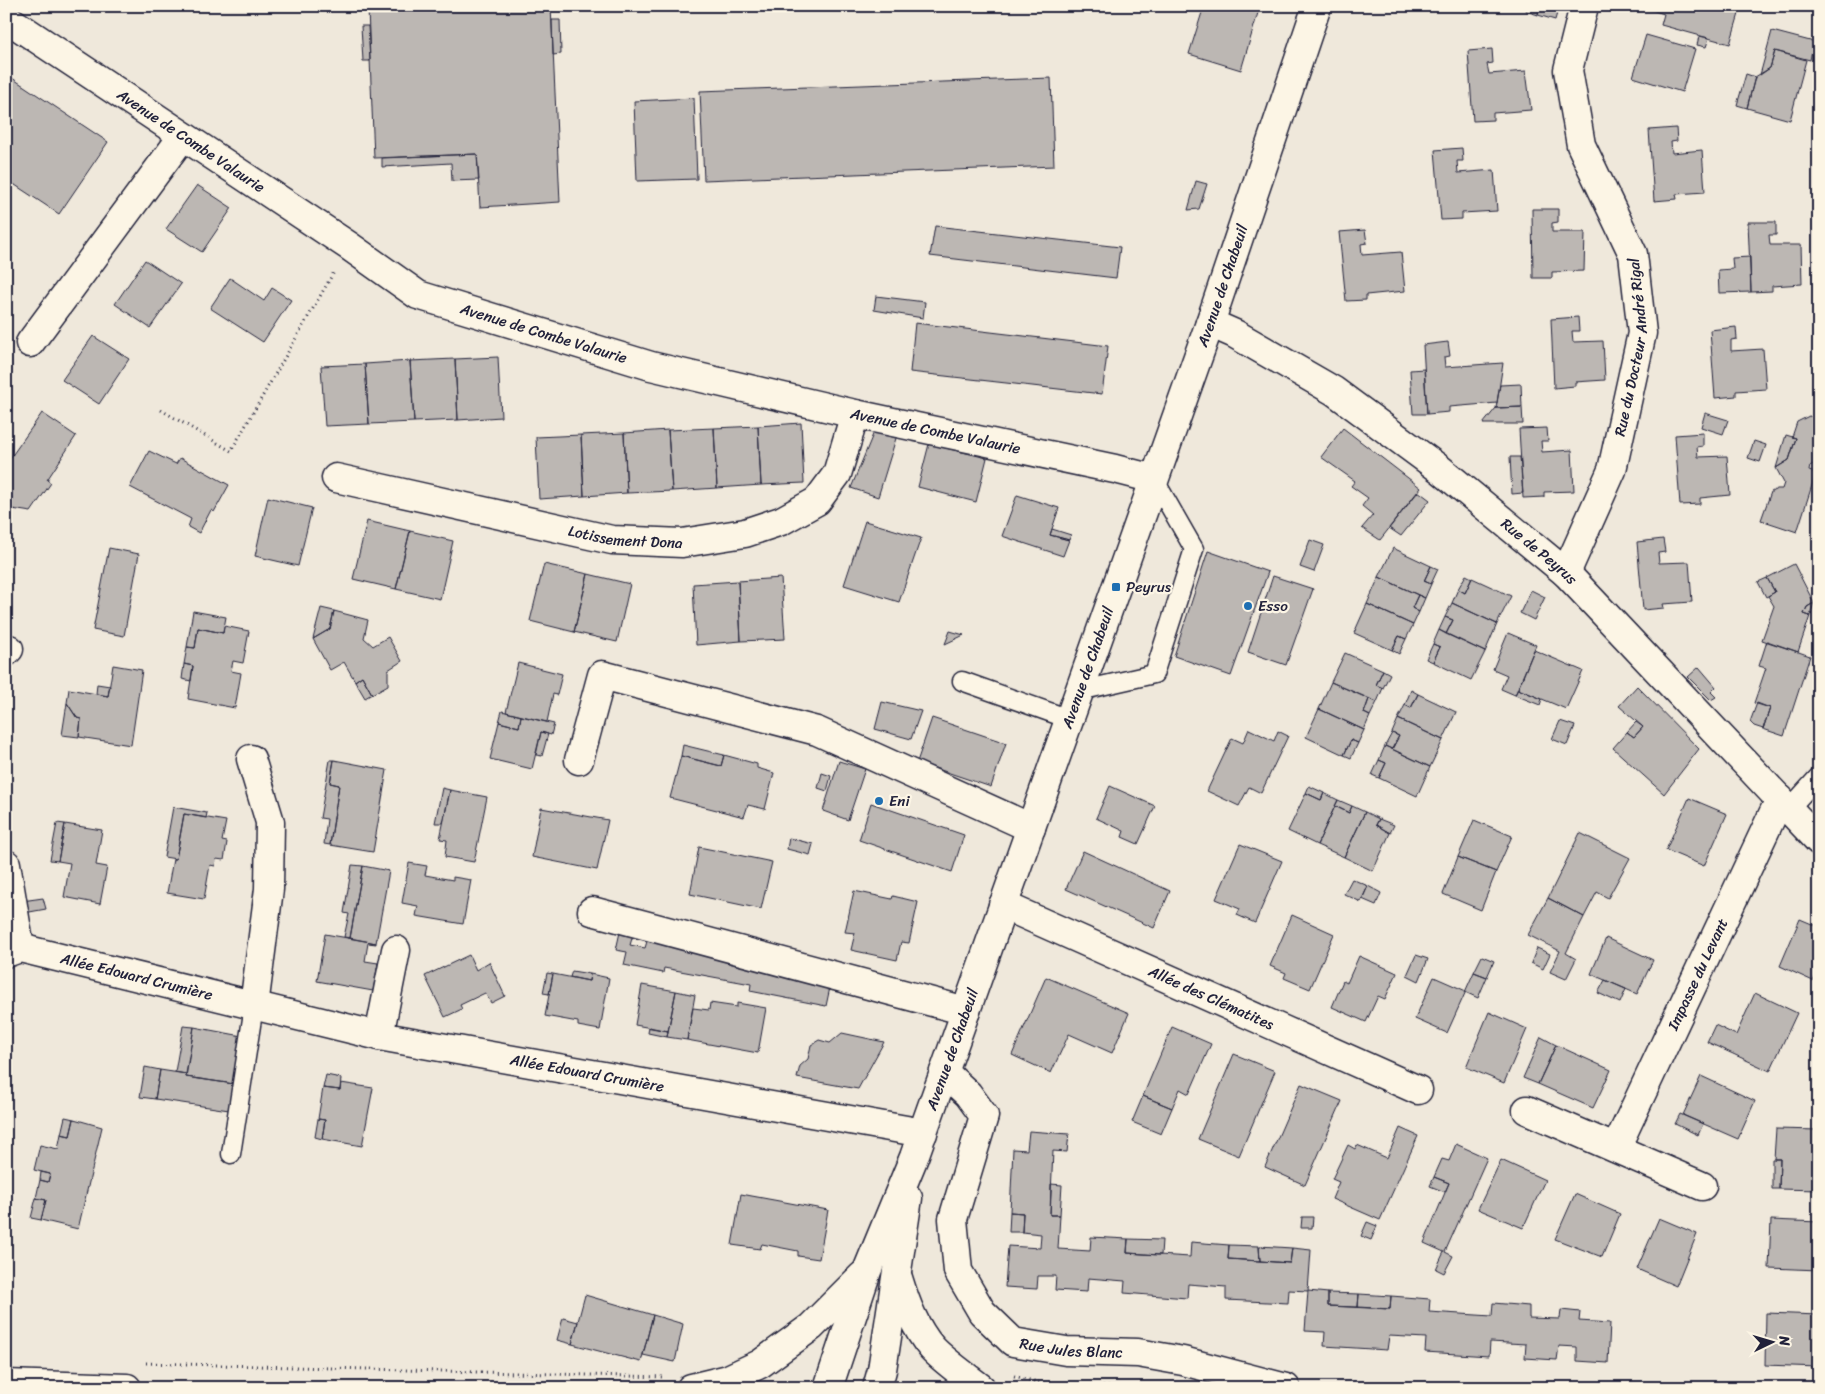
<svg xmlns="http://www.w3.org/2000/svg" width="1825" height="1394" viewBox="0 0 1825 1394" font-family="Sriracha,sans-serif">
	<style>
		.building { fill: #bcb7b3; stroke: #22223b }
		.lines { fill: none; stroke-linecap: round; stroke-linejoin: round }
		.lane-casing { stroke: #22223b; stroke-width: 21 }
		.street-casing { stroke: #22223b; stroke-width: 31 }
		.secondary-casing { stroke: #22223b; stroke-width: 31 }
		.primary-casing { stroke: #22223b; stroke-width: 31 }
		.path { stroke: #22223b; stroke-width: 3; stroke-dasharray: 1 4; stroke-linecap: butt }
		.lane { stroke: #fcf5e5; stroke-width: 18 }
		.street { stroke: #fcf5e5; stroke-width: 28 }
		.secondary { stroke: #fcf5e5; stroke-width: 28 }
		.primary { stroke: #fcf5e5; stroke-width: 28 }
		.poi-dot { fill: #1f6fb2; stroke: #fcf5e5; stroke-width: 2 }
		.labels { text-anchor: middle; stroke-width: 4.5; stroke-linejoin: round; paint-order: stroke }
		.street-label { font-size: 15px; fill: #22223b; stroke: #fcf5e5 }
		.poi-label { font-size: 15px; fill: #22223b; stroke: #fcf5e5; text-anchor: start }
	</style>
	<rect width="100%" height="100%" fill="#efe8db"/>
	<filter id="ink" filterUnits="userSpaceOnUse"><feTurbulence type="fractalNoise" baseFrequency=".02" numOctaves="2"/><feDisplacementMap in="SourceGraphic" scale="10" xChannelSelector="R" yChannelSelector="G"/><feConvolveMatrix kernelMatrix="1 2 1 2 8 2 1 2 1" color-interpolation-filters="sRGB"/></filter>
	<g filter="url(#ink)">
		<path class="building" d="M551,6L560,202L480,207L477,154L374,158L368,9L412,6Z
			M1204,6H1260L1241,70L1189,54Z
			M1528,6H1540L1538,15L1526,11Z
			M1539,6H1559L1555,20L1538,15Z
			M1639,6H1738L1741,7L1730,44L1661,25L1664,14Z
			M552,20H560L561,54L553,55Z
			M361,26H368L370,61H363Z
			M1772,31L1814,42L1810,60L1775,51L1770,68L1760,75Z
			M1646,35L1695,49L1682,92L1633,77Z
			M1699,36L1709,38L1706,47L1697,45Z
			M1492,49L1493,63L1487,64L1489,74L1526,71L1531,110L1493,113V120L1473,121L1468,51Z
			M1775,51L1806,60L1790,120L1747,108L1755,77L1770,68Z
			M6,74L108,142L59,214L6,179Z
			M1746,74L1755,77L1747,108L1737,105Z
			M1051,78L1054,166L704,180L700,91Z
			M694,98L697,179L637,181L634,101Z
			M1676,128L1677,141L1671,142L1672,153L1702,150L1705,192L1676,194L1677,199L1654,201L1649,130Z
			M1462,148L1463,161H1457L1458,173L1494,170L1497,211L1462,213V219L1441,220L1435,150Z
			M477,154L479,180L452,181L451,163L382,167V158Z
			M1196,181L1207,184L1199,209L1188,210Z
			M197,185L232,208L202,252L166,229Z
			M1532,209H1558V222L1552,223V232H1585L1584,271L1552,272V278H1533Z
			M1748,222H1776V235H1769L1770,245H1801L1802,284L1772,286V291L1751,292Z
			M935,226L1120,247L1116,278L930,256Z
			M1365,230L1367,243L1361,244L1362,255L1401,252L1405,291L1366,295V300L1346,301L1339,232Z
			M1750,257L1751,292L1719,293L1718,270L1733,269L1732,258Z
			M145,260L181,284L150,328L115,304Z
			M230,278L264,301L272,288L291,300L263,342L210,308Z
			M876,296L925,302L923,318L874,310Z
			M1578,317L1579,331H1572L1573,342L1603,341L1605,380L1575,382V386L1554,388L1551,319Z
			M915,323L1108,346L1102,394L910,372Z
			M1736,327L1737,339L1731,340V351L1763,349L1766,389L1736,391V396L1715,398L1710,330Z
			M93,336L129,359L99,404L62,380Z
			M1448,342L1450,356L1444,357L1445,367L1503,363L1497,403L1449,407V412L1427,414L1423,345Z
			M498,357L501,417L458,420L455,359Z
			M455,359L458,420L414,422L410,361Z
			M410,361L414,422L369,424L365,364Z
			M365,364L369,424L325,426L321,366Z
			M1424,369L1427,414H1413L1410,370Z
			M1521,384L1522,407L1496,408L1500,385Z
			M1522,407L1523,424H1483L1496,408Z
			M42,413L76,436L47,480L51,483L31,512L6,508V464Z
			M1705,413L1728,420L1723,434L1701,427Z
			M1809,416L1819,419V433L1816,443L1819,444V455L1817,462L1810,466L1809,471L1816,473L1797,532L1761,520L1771,492L1777,489H1782L1784,483L1776,468L1789,460L1796,438L1792,437L1797,422Z
			M801,423L804,483L761,485L758,426Z
			M758,426L761,485L717,488L714,428Z
			M714,428L717,488L672,491L668,430Z
			M1343,428L1421,488L1380,540L1362,528L1373,515L1362,506L1368,498L1351,486L1355,481L1321,457Z
			M1547,428L1548,441H1541L1542,452L1572,450L1574,491L1544,492V497L1523,498L1519,429Z
			M668,430L672,491L627,493L624,433Z
			M874,432L897,435L878,497L851,488Z
			M624,433L627,493L584,496L581,435Z
			M1703,433V446L1697,447L1698,457L1727,456L1730,495L1700,498V504L1680,505L1675,435Z
			M581,435L584,496L539,499L536,437Z
			M1786,435L1796,438L1789,460L1776,468Z
			M1754,441L1766,445L1760,462L1748,458Z
			M929,444L987,458L976,502L918,487Z
			M149,451L176,464L180,458L229,485L214,512L211,510L199,533L188,527L191,519L130,487Z
			M1510,457H1520L1523,493L1512,494Z
			M1418,491L1430,500L1401,536L1389,528Z
			M1017,495L1059,508L1050,535L1069,540L1063,556L1002,536Z
			M268,497L312,508L298,566L255,556Z
			M367,521L410,531L396,589L353,579Z
			M865,521L921,538L899,602L844,585Z
			M1052,529L1071,535L1069,540L1050,535Z
			M410,531L453,541L440,599L396,589Z
			M1663,539L1665,552L1658,553L1659,563L1689,562L1692,602L1663,604L1664,608L1643,610L1637,542Z
			M1310,540L1324,545L1314,572L1300,567Z
			M109,548L139,554L124,636L93,630Z
			M1393,548L1431,566L1424,581L1431,584L1425,598L1379,577Z
			M1208,551L1268,572L1231,676L1174,656Z
			M544,564L588,574L574,632L530,621Z
			M1794,564L1814,603L1807,607L1804,614L1810,616L1798,652L1762,640L1774,606L1768,596L1775,592L1767,578Z
			M1431,566L1438,569L1431,584L1424,581Z
			M588,574L630,584L617,642L574,632Z
			M1466,575L1472,578L1465,593L1458,589Z
			M1273,576L1313,589L1286,665L1248,652Z
			M1379,577L1418,595L1412,608L1419,612L1413,625L1367,604Z
			M781,578L785,639L741,641L738,581Z
			M1472,578L1511,596L1497,624L1452,603L1458,589L1465,593Z
			M1767,578L1775,592L1766,597L1758,582Z
			M738,581L741,641L696,645L693,584Z
			M1531,590L1545,597L1534,620L1520,613Z
			M1418,595L1425,598L1419,612L1412,608Z
			M1452,603L1497,624L1485,652L1446,634L1453,620L1445,617Z
			M1814,603L1810,616L1804,614L1807,607Z
			M1367,604L1413,625L1406,639L1399,636L1392,650L1354,633Z
			M321,608L334,611L330,629L313,639Z
			M193,611L226,617L223,633L198,628L195,648L187,647Z
			M334,611L368,620L364,638L373,646L388,637L402,661L388,670V685L372,694L362,676L355,681L344,662L330,670L313,639L330,629Z
			M1445,617L1453,620L1446,634L1439,630Z
			M224,626L249,631L243,663L233,661L231,671L241,673L235,708L188,699L193,666L184,664L187,647L195,648L198,628L223,633Z
			M1439,630L1485,652L1471,680L1433,662L1440,647L1433,644Z
			M950,631L964,635L945,644Z
			M1508,633L1536,645L1515,695L1501,689L1507,675L1493,669Z
			M1399,636L1406,639L1399,654L1392,650Z
			M1767,641L1810,656L1784,736L1763,729L1770,708L1754,703L1766,668L1759,666Z
			M1433,644L1440,647L1433,662L1426,659Z
			M1534,650L1583,671L1566,709L1518,689Z
			M1345,653L1383,670L1376,685L1383,688L1377,702L1331,682Z
			M518,663L562,674L557,695L553,694L547,722L506,712Z
			M184,664L193,666L191,681L182,679Z
			M113,665L142,670L131,745L79,737L81,719L77,718L67,703L69,689L108,696Z
			M1699,667L1716,687L1711,692L1716,697L1711,700L1688,677Z
			M1383,670L1390,674L1383,688L1376,685Z
			M362,676L372,694L365,698L355,681Z
			M1331,682L1369,699L1364,713L1370,716L1364,730L1319,709Z
			M97,684L110,686L108,696L96,694Z
			M1637,686L1699,749L1664,794L1613,748L1627,732L1634,737L1643,727L1619,706Z
			M1518,689L1542,699L1540,705L1515,695Z
			M1411,690L1418,694L1411,708L1405,705Z
			M1418,694L1456,712L1443,740L1398,719L1405,705L1411,708Z
			M1369,699L1377,702L1370,716L1364,713Z
			M882,702L921,711L911,739L875,729Z
			M67,703L77,718L81,719L79,737L62,735Z
			M1757,703L1770,708L1763,729L1754,726L1750,722Z
			M1319,709L1364,730L1358,743L1351,740L1344,755L1306,737Z
			M502,711L521,716L519,727L499,722Z
			M521,716L554,724L551,735L541,732L532,769L490,759L499,722L519,727Z
			M932,718L1006,743L991,787L917,762Z
			M1398,719L1443,740L1430,767L1392,749L1399,736L1392,733Z
			M1560,721L1575,726L1567,745L1552,739Z
			M1636,722L1643,727L1634,737L1627,732Z
			M1249,729L1274,741L1278,731L1288,736L1261,793L1249,787L1239,806L1207,791L1232,738L1243,743Z
			M541,732L548,734L542,756L536,755Z
			M1392,733L1399,736L1392,749L1385,746Z
			M1351,740L1358,743L1351,758L1344,755Z
			M683,745L724,755L721,766L681,756Z
			M1385,746L1430,767L1417,796L1379,778L1386,763L1379,760Z
			M724,755L757,764V768L774,773L765,809L748,805L744,817L670,798L681,756L721,766Z
			M330,760H334L330,783L339,785L330,845L324,844L327,819L320,818Z
			M334,760L387,770L373,852L330,845L339,785L330,783Z
			M1379,760L1386,763L1379,778L1372,775Z
			M839,761L865,769L848,820L823,811Z
			M822,773L831,776L827,791L818,788Z
			M1110,786L1155,806L1138,844L1122,837L1124,831L1096,818Z
			M1309,786L1324,793L1321,800L1306,793Z
			M442,788L450,790L443,823H435Z
			M450,790L487,797L474,862L445,857L447,840L440,839Z
			M1306,793L1321,800L1324,793L1338,800L1317,845L1288,831Z
			M1689,798L1727,814L1704,866L1666,850Z
			M1338,800L1352,806L1349,813L1335,806Z
			M871,803L964,835L952,872L859,840Z
			M1335,806L1349,813L1352,806L1365,812L1344,857L1317,845Z
			M173,807L207,813L206,818L184,814L176,859L164,857Z
			M541,808L608,820L597,870L532,857Z
			M1365,812L1379,819L1376,825L1390,833L1373,871L1344,857Z
			M184,814L226,821L222,841L227,842L224,860L216,859L215,866L210,865L204,899L167,893L173,859H176Z
			M1379,819L1394,825L1390,833L1376,825Z
			M1474,820L1512,836L1496,872L1458,857Z
			M57,823L65,824L58,861L50,860Z
			M65,824L102,830L96,865L107,867L100,904L64,897L70,863L58,861Z
			M1580,833L1630,858L1608,898L1597,892L1584,917L1548,898Z
			M789,838L813,844L810,855L787,849Z
			M1240,844L1282,861L1255,923L1237,915L1240,909L1216,899Z
			M699,847L772,862L761,909L690,894Z
			M1083,851L1170,891L1154,928L1066,889Z
			M1458,857L1496,872L1481,910L1443,894Z
			M409,863L427,866L425,875L453,880V877L471,880L463,924L416,916L418,906L402,903Z
			M352,865L363,866L350,938L344,937L349,914L344,913Z
			M363,866L389,871L376,943L350,938Z
			M1352,879L1368,886L1361,902L1344,894Z
			M1368,886L1381,893L1376,905L1362,899Z
			M854,891L892,899L893,896L918,902L909,943L901,942L897,960L851,950L855,933L845,932Z
			M43,898L46,909L24,913L22,901Z
			M1548,898L1584,917L1566,953L1576,959L1566,979L1550,972L1560,951L1528,935Z
			M1292,915L1334,934L1310,989L1284,978L1286,973L1270,966Z
			M1800,919L1819,927V970L1813,981L1780,966Z
			M620,932L633,935L630,945L645,948L648,938L832,978L826,1006L750,991L751,984L664,968L663,973L624,965L627,952L616,950Z
			M325,934L376,943V944L368,943L365,961L378,963L373,991L317,981Z
			M1606,938L1653,960L1637,994L1591,974Z
			M1537,948L1550,954L1543,969L1531,963Z
			M469,955L476,970L489,962L505,996L491,1003L485,993L460,1005L462,1009L445,1017L425,976Z
			M1416,955L1428,959L1419,981L1407,975Z
			M1359,956L1397,973L1385,999L1378,996L1366,1022L1332,1007L1343,981L1347,983Z
			M1482,956L1494,961L1487,977L1474,972Z
			M572,971L590,974L589,981L570,977Z
			M1474,972L1487,977L1478,998L1465,992Z
			M547,973L553,974L549,994L543,993Z
			M553,974L589,981L590,974L609,978L600,1030L578,1026V1022L545,1016Z
			M1046,977L1129,1013L1112,1053L1069,1034L1051,1073L1012,1055Z
			M1434,977L1466,991L1447,1033L1415,1019Z
			M1605,980L1626,989L1620,1003L1598,993Z
			M642,985L676,991L668,1031L635,1025Z
			M676,991L695,995L687,1040L667,1037Z
			M1755,993L1797,1013L1770,1071L1707,1042L1715,1025L1736,1035Z
			M710,1003L737,1007V1003L766,1008L758,1053L687,1040L693,1008L709,1010Z
			M1489,1012L1527,1029L1504,1083L1466,1067Z
			M183,1026L194,1027L186,1074L175,1072Z
			M194,1027L242,1036L234,1084L186,1077Z
			M649,1027L668,1031L667,1037L648,1033Z
			M1172,1027L1211,1044L1189,1094L1180,1089L1172,1108L1143,1096Z
			M842,1033L884,1042L858,1089L797,1078L800,1066L808,1059L811,1045L819,1040L830,1043Z
			M1541,1037L1556,1045L1538,1084L1523,1078Z
			M1556,1045L1611,1070L1593,1108L1538,1084Z
			M1234,1054L1275,1071L1239,1156L1198,1139Z
			M145,1067L160,1070L155,1099L140,1097Z
			M160,1070L186,1074V1077L234,1084L229,1110L155,1099Z
			M326,1075L341,1078L340,1090L323,1088Z
			M1701,1076L1755,1101L1738,1139L1683,1115Z
			M341,1083L373,1088L362,1146L322,1139L325,1120L318,1119L323,1088L340,1090Z
			M1301,1084L1342,1101L1305,1185L1265,1167Z
			M1143,1096L1172,1108L1161,1134L1132,1122Z
			M1680,1114L1703,1124L1698,1135L1675,1124Z
			M65,1117L74,1119L70,1136L61,1134Z
			M74,1119L102,1127L78,1229L41,1220L46,1200L36,1198L40,1180L48,1182L50,1174L34,1170L40,1145L58,1149L61,1134L70,1136Z
			M318,1119L325,1120L322,1139L315,1137Z
			M1400,1128L1418,1136L1380,1220L1332,1199L1339,1182L1332,1179L1348,1145L1355,1149L1357,1145L1387,1158Z
			M1776,1129L1819,1130V1190L1779,1189L1780,1159H1774Z
			M1029,1131L1069,1134L1067,1152L1053,1151L1050,1215H1060L1058,1249L1090,1251L1091,1237L1128,1239L1127,1253L1190,1257L1191,1242L1229,1245L1228,1259L1290,1263L1292,1248L1311,1250L1308,1291L1289,1290L1288,1303L1226,1300V1287L1188,1284L1187,1298L1124,1293L1125,1281L1088,1278L1087,1292L1055,1290L1056,1276H1038L1037,1289L1005,1287L1008,1246L1040,1248L1041,1234L1022,1232L1023,1213L1010,1212L1013,1149L1027,1150Z
			M1456,1144L1487,1158L1445,1252L1453,1256L1444,1273L1436,1269L1444,1252L1424,1243L1449,1183L1434,1177L1442,1159L1449,1161Z
			M1772,1159H1780L1779,1189H1772Z
			M1501,1160L1545,1180L1523,1228L1478,1209Z
			M41,1172L50,1174L48,1182L40,1180Z
			M1434,1177L1449,1183L1445,1192L1430,1186Z
			M1051,1184L1062,1185L1060,1215H1050Z
			M741,1194L828,1210L819,1259L798,1256V1251L762,1244L760,1249L732,1245Z
			M1575,1194L1620,1214L1602,1257L1555,1239Z
			M36,1198L46,1200L41,1220L31,1218Z
			M1010,1212L1023,1213L1022,1232H1009Z
			M1302,1217H1313L1312,1228H1301Z
			M1659,1218L1697,1234L1676,1286L1637,1269Z
			M1771,1220L1819,1222V1270L1769,1268Z
			M1367,1222L1377,1226L1371,1240L1361,1236Z
			M1128,1239L1162,1240L1161,1255L1127,1253Z
			M1229,1245L1259,1246L1260,1261L1228,1259Z
			M1259,1246L1292,1248L1290,1263L1260,1261Z
			M1308,1291L1328,1293V1306L1390,1309L1391,1296L1430,1299L1429,1312L1492,1316L1493,1303L1529,1306V1318L1560,1319L1561,1310L1580,1312L1579,1321L1610,1323L1608,1363L1577,1361V1347L1559,1346L1557,1360L1525,1358L1526,1344L1490,1342L1489,1356L1425,1352L1426,1338L1389,1336L1387,1350L1324,1346L1325,1332L1305,1331Z
			M1328,1293L1359,1294L1358,1307L1328,1306Z
			M1359,1294L1391,1296L1390,1309L1358,1307Z
			M585,1295L653,1315L641,1362L572,1344Z
			M1766,1313L1819,1315V1367L1765,1365Z
			M653,1315L683,1324L675,1362L643,1355Z
			M563,1318L578,1322L572,1344L557,1340Z"/>
		<g class="lines">
			<g class="lane-casing">
				<path id="lane" d="M962,681L1069,719
					M1079,691L1154,674L1194,549L1154,479
					M1789,809L1819,776
					M231,1154L254,1006"/>
			</g>
			<g class="street-casing">
				<g id="street">
					<path id="s1" d="M6,18L349,246L418,295L651,366L855,414L1115,469L1154,479"/>
					<path id="s2" d="M1210,323L1235,334L1334,391L1441,470L1566,573L1819,841"/>
					<path d="M30,343L183,136"/>
					<path id="s3" d="M336,478L612,540L682,543L745,533L781,521L817,501L837,474L855,414"/>
					<path id="s4" d="M1566,573L1612,470L1642,333L1633,254L1581,145L1568,70L1584,6"/>
					<path d="M6,652L9,649"/>
					<path d="M251,759L270,822L269,889L254,1006"/>
					<path d="M579,760L602,675L817,731L1031,828"/>
					<path d="M6,864L20,948"/>
					<path id="s5" d="M1003,905L1418,1090"/>
					<path d="M592,911L966,1011"/>
					<path id="s6" d="M6,953L20,948L379,1036L923,1133"/>
					<path d="M379,1036L396,950"/>
					<path id="s7" d="M944,1072L968,1094L984,1116L953,1219L958,1271L982,1312L1013,1342L1066,1351L1138,1353L1183,1361L1286,1388"/>
					<path d="M1527,1110L1702,1186"/>
					<path id="s8" d="M1616,1148L1780,799"/>
				</g>
			</g>
			<g class="secondary-casing">
				<g id="secondary">
					<path d="M898,1278C906,1304 915,1328 932,1348C944,1361 967,1377 981,1388"/>
					<path d="M691,1388L728,1379L760,1364L811,1327L862,1276"/>
					<path id="s9" d="M828,1388L867,1271L914,1157L1210,323L1317,6"/>
					<path d="M877,1388L882,1370L908,1198"/>
				</g>
			</g>
			<g class="primary-casing">
				<path id="primary" d="M6,1384L127,1388"/>
			</g>
			<path class="path" d="M161,410L231,451L334,272
				M146,1363L664,1377
				M1014,1376L1045,1384L1127,1388"/>
			<use href="#lane" class="lane"/>
			<use href="#street" class="street"/>
			<use href="#secondary" class="secondary"/>
			<use href="#primary" class="primary"/>
		</g>
	</g>
	<g class="poi-dot">
		<rect x="1111" y="582" width="10" height="10" rx="2.5"/>
		<circle cx="1248" cy="606" r="5"/>
		<circle cx="879" cy="801" r="5"/>
	</g>
	<g class="labels">
		<g class="street-label">
			<text dy="5" stroke="none"><textPath href="#s1" startOffset="222">Avenue de Combe Valaurie</textPath></text>
			<text dy="5" stroke="none"><textPath href="#s9" startOffset="1171">Avenue de Chabeuil</textPath></text>
			<text dy="5" stroke="none"><textPath href="#s1" startOffset="628">Avenue de Combe Valaurie</textPath></text>
			<text dy="5" stroke="none"><textPath href="#s4" startOffset="238">Rue du Docteur André Rigal</textPath></text>
			<text dy="5" stroke="none"><textPath href="#s1" startOffset="1032">Avenue de Combe Valaurie</textPath></text>
			<text dy="5" stroke="none"><textPath href="#s3" startOffset="296">Lotissement Dona</textPath></text>
			<text dy="5" stroke="none"><textPath href="#s2" startOffset="402">Rue de Peyrus</textPath></text>
			<text dy="5" stroke="none"><textPath href="#s9" startOffset="766">Avenue de Chabeuil</textPath></text>
			<text dy="5" stroke="none"><textPath href="#s8" startOffset="192">Impasse du Levant</textPath></text>
			<text dy="5" stroke="none"><textPath href="#s6" startOffset="135">Allée Edouard Crumière</textPath></text>
			<text dy="5" stroke="none"><textPath href="#s5" startOffset="228">Allée des Clématites</textPath></text>
			<text dy="5" stroke="none"><textPath href="#s9" startOffset="361">Avenue de Chabeuil</textPath></text>
			<text dy="5" stroke="none"><textPath href="#s6" startOffset="596">Allée Edouard Crumière</textPath></text>
			<text dy="5" stroke="none"><textPath href="#s7" startOffset="369">Rue Jules Blanc</textPath></text>
		</g>
		<g class="poi-label">
			<text x="1126" y="592">Peyrus</text>
			<text x="1258" y="611">Esso</text>
			<text x="889" y="806">Eni</text>
		</g>
	</g>
	<rect width="1825" height="1394" fill="none" stroke="#fcf5e5" stroke-width="25"/>
	<rect x="12" y="12" width="1800" height="1369" fill="none" stroke="#22223b" stroke-width="2" filter="url(#ink)"/>
	<g transform="translate(1772 1342) rotate(85)" stroke="#fcf5e5" stroke-width="4" paint-order="stroke">
	<path d="M0-4L9 19L0 12L-9 19Z" fill="#22223b"/>
	<text y="-8" font-size="14" font-weight="bold" text-anchor="middle" fill="#22223b">N</text>
	</g>
</svg>
